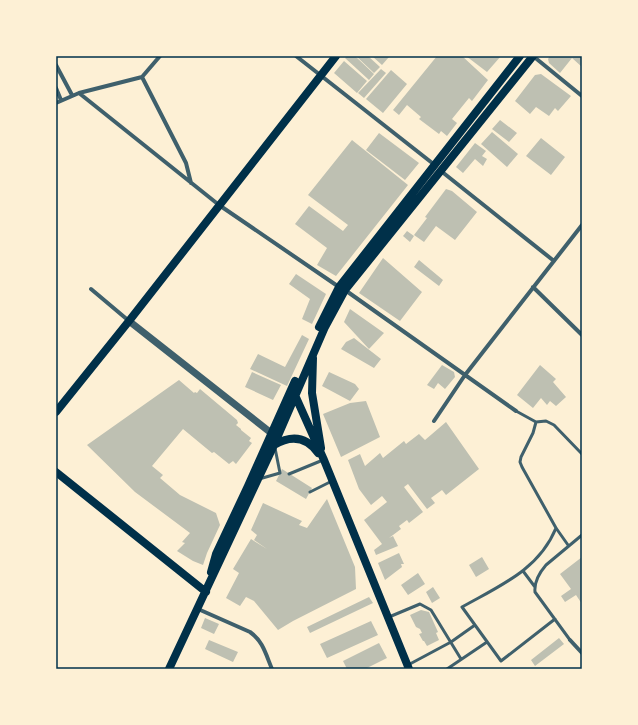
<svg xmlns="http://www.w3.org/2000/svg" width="638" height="725" viewBox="0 0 638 725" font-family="'Open Sans',sans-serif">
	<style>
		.building { fill: #bec0b2 }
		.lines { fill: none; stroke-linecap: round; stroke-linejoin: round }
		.service { stroke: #3f606c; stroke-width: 3 }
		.minor { stroke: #3f606c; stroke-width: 4 }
		.tertiary { stroke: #3f606c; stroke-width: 7 }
		.secondary { stroke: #003049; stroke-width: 8 }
		.neatline { fill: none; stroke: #003049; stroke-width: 1.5 }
	</style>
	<rect width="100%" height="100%" fill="#fdf0d5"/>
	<path class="building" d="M347,56H355L374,74L369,80L345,58Z
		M356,56H368L380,67L374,73Z
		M372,56H388L389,57L382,65Z
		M437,56H462L488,80L472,101L469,98L452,119L457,123L447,136L441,131L439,134L419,119L421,117L407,105L399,115L393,110Z
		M466,56H501L487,72Z
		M550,56H582V67L572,58L560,73L549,63L548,59Z
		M344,61L367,81L357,93L334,73Z
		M381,69L386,73L364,98L358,93Z
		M391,70L407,84L383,113L366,99Z
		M541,74L571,96L558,111L555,108L549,116L536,107L530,114L515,101L535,75Z
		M500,120L517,133L509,142L492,129Z
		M492,132L518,154L507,167L481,144Z
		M379,133L419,163L405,180L366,150Z
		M541,138L565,157L551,175L526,156Z
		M352,140L408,185L336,276L317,265L327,248L295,224L309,206L343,231L348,225L308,195Z
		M475,143L486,151L482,156L487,159L483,166L475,159L463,173L456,167Z
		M446,189L452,191L477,212L455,240L436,226L424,242L414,235L427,218L425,217Z
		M407,231L414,236L410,242L403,236Z
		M383,258L422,292L400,321L359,293Z
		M419,260L443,280L439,286L414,267Z
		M296,274L326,294L312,324L302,319L310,299L289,284Z
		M350,309L384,333L369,349L344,322Z
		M302,335L309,339L287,386L250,369L258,354L285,367Z
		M354,338L381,359L374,368L341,349L346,342Z
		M442,365L454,372L455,377L445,389L438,383L434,389L427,385Z
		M540,365L556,379L553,382L566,397L556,406L550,401L547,405L541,398L533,408L517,395Z
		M252,372L281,385L273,400L245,387Z
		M329,372L355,384L359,389L350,401L322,386Z
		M179,380L194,393L195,392L197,393L200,389L237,420L238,423L236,425L241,429V430L251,438L249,441L252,443L236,464L233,461L229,464L214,452L212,453L183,429L152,466L163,475L160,478L180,495L216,513L220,525L207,553L203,565L193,561L177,551L185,543L182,542L190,533L135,492L87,445Z
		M366,401L380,437L341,457L323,414L350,403Z
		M446,422L479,469L446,495L442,490L431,498L435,503L427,509L408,484L404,487L423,512L409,523L407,520L399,526L401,529L389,538L393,536L398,546L376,555L374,550L382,544L364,520L387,502L382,496L371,505L359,489L348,460L360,454L365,466L380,453L383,458L404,441L406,444L419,434L425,440Z
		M282,469L312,488L306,499L276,481Z
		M327,499L355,567L356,589L293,621L278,630L254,601L246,597L240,606L226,598L239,573L233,569L251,539L267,549L254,540L257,535L251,530L263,503L302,521L299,525L307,528Z
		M399,553L404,564H401L402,567L385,580L378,563Z
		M482,557L489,569L476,577L469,565Z
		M582,557V604L576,595L565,602L561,596L571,589L560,574Z
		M418,573L425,584L408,595L401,585Z
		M433,587L440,598L432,603L426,592Z
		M369,597L373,603L310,633L307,627Z
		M421,610L429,612L438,632L436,633L439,640L427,646L424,641H423L419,634L422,633L420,629L416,627L410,615Z
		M205,618L219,624L214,634L201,628Z
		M371,621L378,635L327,658L320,644Z
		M559,638L564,644L535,666L531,660Z
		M209,640L238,652L233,662L205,649Z
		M379,643L387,658L365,669H347L343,661Z"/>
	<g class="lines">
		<path class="service" d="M516,411L536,422L546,421L554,425L582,454
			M536,422L533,433L521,457L520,462L522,467L556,528L568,545
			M289,474L323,460
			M259,479L280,473L275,448
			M310,492L332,481
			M523,571L535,587
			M389,617L420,604L431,610L461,659
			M555,619L501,661L462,607C499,586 539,570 556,528
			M570,640L535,592C534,582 540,572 546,565L582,535
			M408,665L451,642L475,625
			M447,669L487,642"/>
		<path class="minor" d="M296,56L436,166
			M533,56L582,96
			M56,65L72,95
			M142,77L186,163L191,183
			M56,88L61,100
			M79,93L219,205L339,287
			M56,103L79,93L142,77L160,56
			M441,171L554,261
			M533,287L582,335
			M91,289L129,321
			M345,290L516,411
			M434,421L465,375L582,225
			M198,609L250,632C263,641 266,655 272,669
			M570,640L582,653"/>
		<path class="tertiary" d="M129,321L275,436"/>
		<path class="secondary" d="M319,327L339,287L520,56
			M313,358L312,393L321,448
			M294,393L324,460L409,669
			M56,412L129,321L336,56
			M274,445C291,435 306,436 318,453
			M56,472L206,592
			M211,572L216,554L248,486L295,381
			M169,669L274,445L325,327L345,290L533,56"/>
	</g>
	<rect width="638" height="725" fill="none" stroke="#fdf0d5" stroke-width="114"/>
	<rect x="57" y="57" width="524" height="611" class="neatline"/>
</svg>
